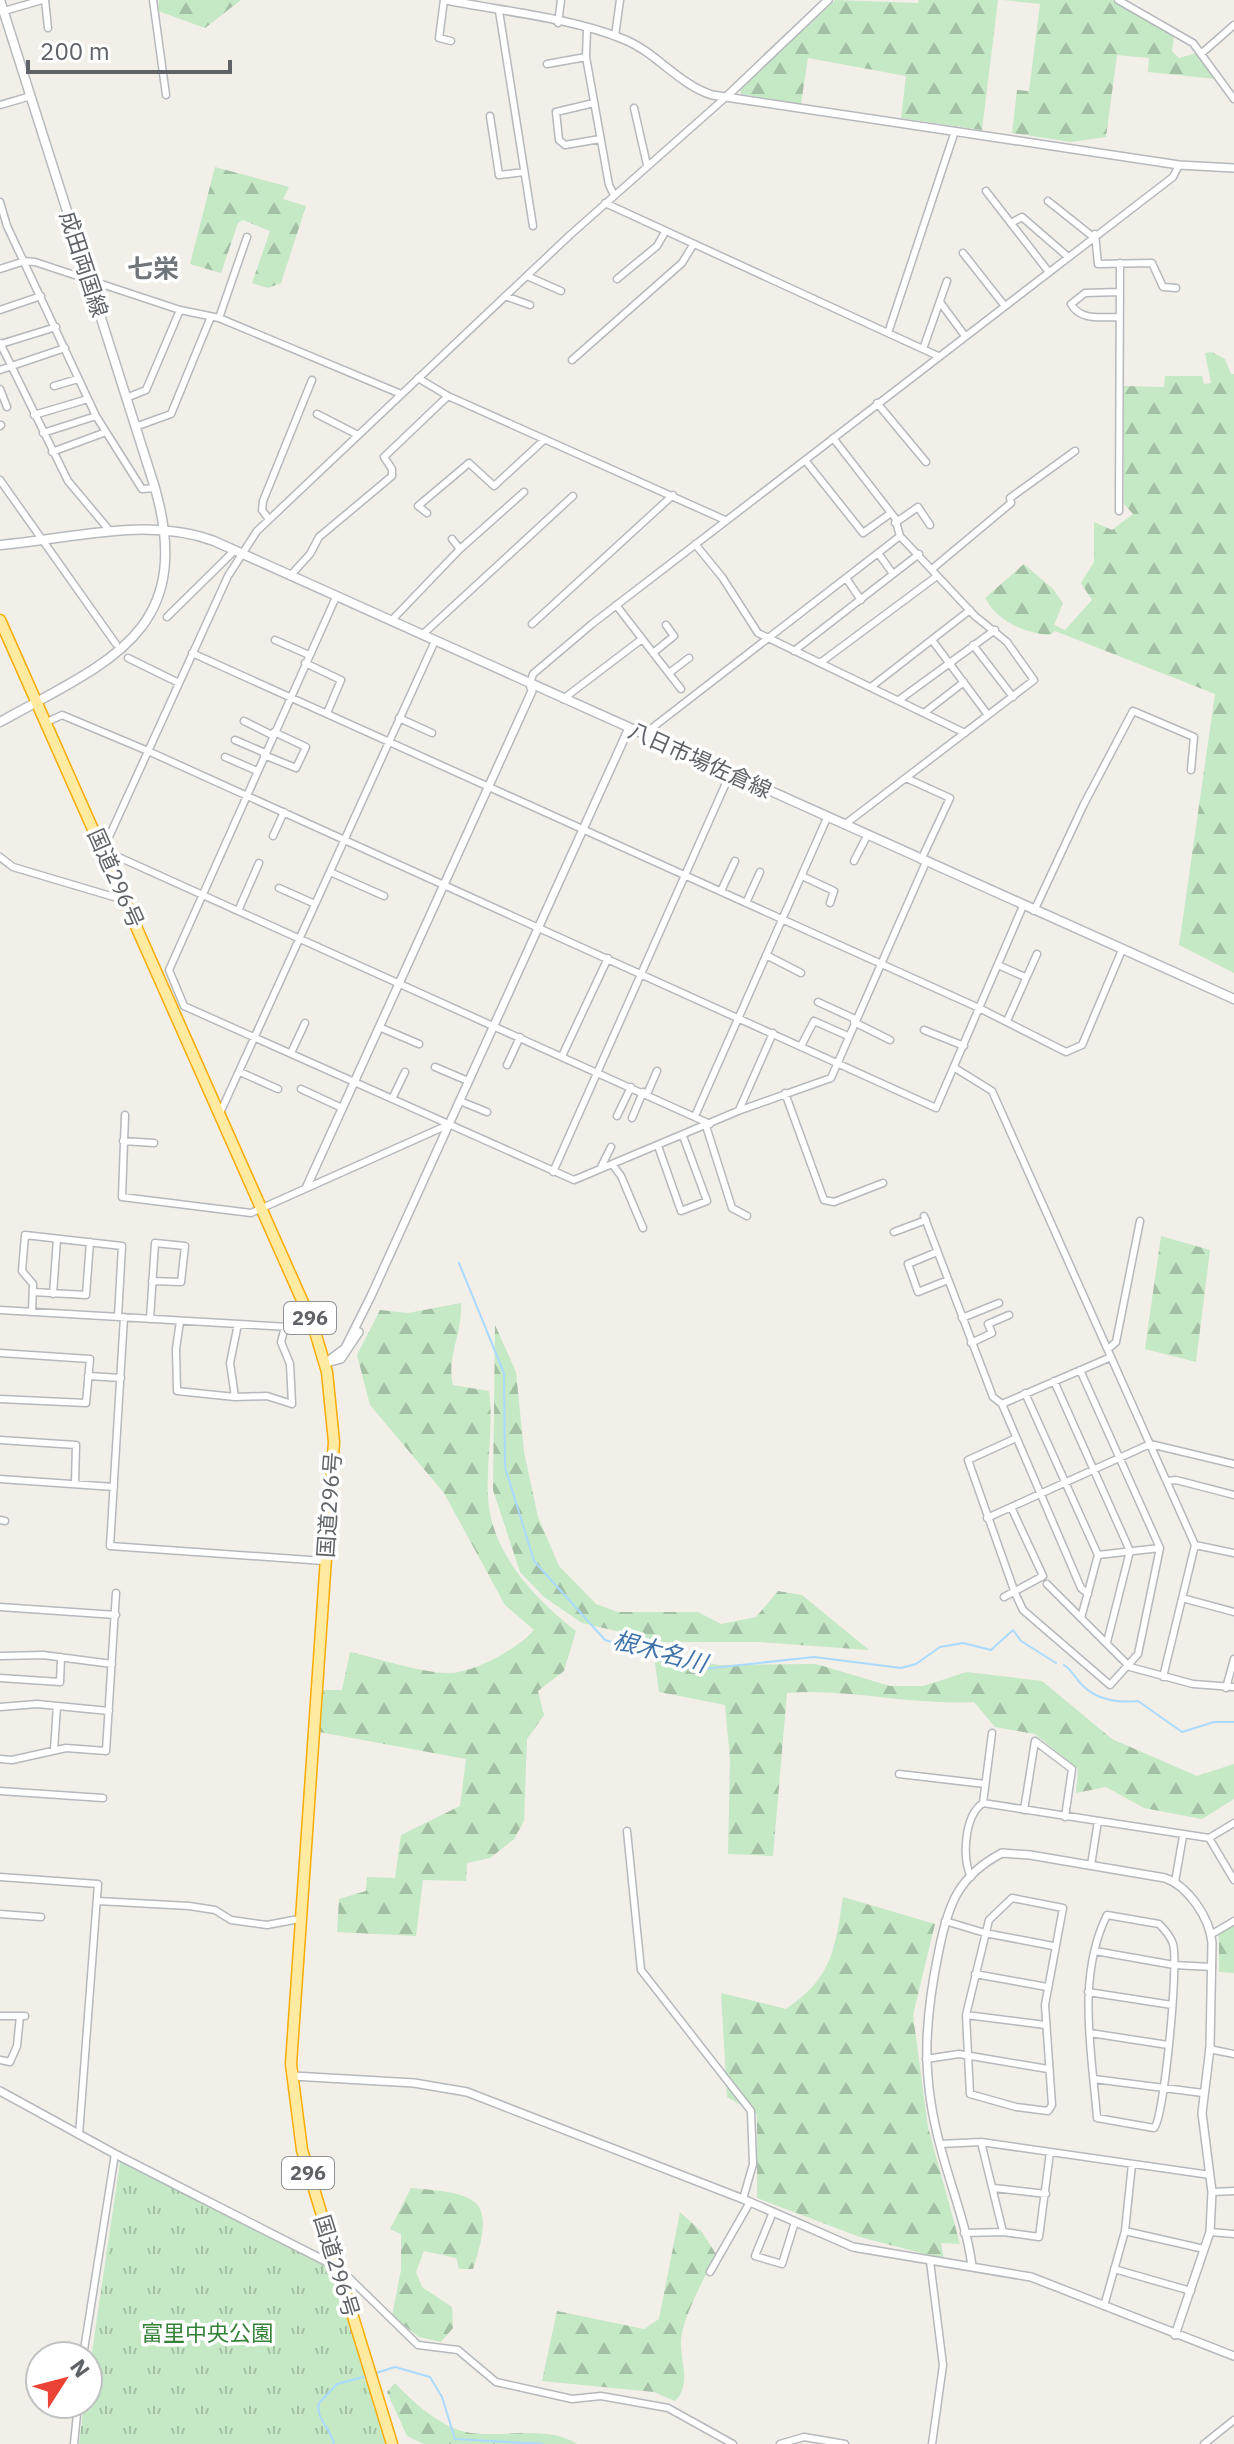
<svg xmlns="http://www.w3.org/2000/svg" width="1234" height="2444" viewBox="0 0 1234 2444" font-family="'IBM Plex Sans','Noto Sans JP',sans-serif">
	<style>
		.forest { fill: url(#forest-firs) }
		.park { fill: url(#park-tufts) }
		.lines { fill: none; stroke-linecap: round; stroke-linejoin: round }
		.stream { stroke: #aadaff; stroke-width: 2 }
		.minor-casing { stroke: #b5b8bc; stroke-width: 9 }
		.tertiary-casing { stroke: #b5b8bc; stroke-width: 10 }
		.secondary-casing { stroke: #b6babf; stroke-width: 11 }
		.trunk-casing { stroke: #f9ab00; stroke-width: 13 }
		.minor { stroke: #fff; stroke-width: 6 }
		.tertiary { stroke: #fff; stroke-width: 7 }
		.secondary { stroke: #fff; stroke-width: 8 }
		.trunk { stroke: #feeaa1; stroke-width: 10 }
		.labels { text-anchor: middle; stroke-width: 7; stroke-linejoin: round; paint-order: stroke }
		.shield { fill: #fff; stroke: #8f9295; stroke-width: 2 }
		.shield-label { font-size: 20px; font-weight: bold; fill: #5f6368 }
		.street-label { font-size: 22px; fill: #5f6368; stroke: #fff }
		.park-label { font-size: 22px; fill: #348238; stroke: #fff }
		.water-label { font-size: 24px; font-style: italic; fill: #4174aa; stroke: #fff }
		.quarter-label { font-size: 26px; font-weight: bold; fill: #70757a; stroke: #fff }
	</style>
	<defs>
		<pattern id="forest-firs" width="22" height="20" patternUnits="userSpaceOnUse" patternTransform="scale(2)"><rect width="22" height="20" fill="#c5e8c5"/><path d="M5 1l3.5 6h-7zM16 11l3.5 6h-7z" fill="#a3c0a4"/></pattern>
		<pattern id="park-tufts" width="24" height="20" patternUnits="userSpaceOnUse" patternTransform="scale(2)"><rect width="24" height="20" fill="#c5e8c5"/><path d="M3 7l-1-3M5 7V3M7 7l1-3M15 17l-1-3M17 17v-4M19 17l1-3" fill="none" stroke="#a3c0a4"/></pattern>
	</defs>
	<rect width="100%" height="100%" fill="#f1efe8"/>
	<path class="forest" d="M159,0H241L205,28L158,11Z
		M835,0L918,3L919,0H998L982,130L901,118L906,76L808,58L801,104L741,94L740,89Z
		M1003,0H1112L1174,35L1172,51L1179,58L1197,53L1216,79L1148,72L1149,58L1117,55L1106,137L1071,142L1012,133L1017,90L1029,91L1040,4Z
		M215,167L289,187L283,199L306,206L281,283L268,288L252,283L270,231L243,220L238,223L221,273L190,264Z
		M1212,352L1225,359L1231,374H1234V973L1179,945L1215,694L1055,631L1049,635C1024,633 997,621 985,598L1024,564L1053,589L1063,603L1054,625L1065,630L1092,600L1081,583L1094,562V522L1112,530L1133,514L1124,504V386L1164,387L1165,376H1202L1204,384L1211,383L1205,353Z
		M1161,1236L1210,1250L1196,1362L1145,1349Z
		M461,1303C463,1333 446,1356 453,1385L489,1391C494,1427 486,1460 488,1496C490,1552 534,1598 576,1631L564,1671L538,1691L544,1715L527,1739L524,1821L514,1839L490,1858L467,1863L466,1881L423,1880L416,1936L337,1932L339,1899L366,1891L367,1877L395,1878L401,1835L460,1806L466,1759L319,1732L321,1690H342L350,1652C377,1658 425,1674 450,1673C475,1672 519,1648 534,1630L505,1605L444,1493L370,1405L357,1355L380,1310L408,1313Z
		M495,1325L516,1372L524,1452L538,1517L559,1566L596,1604L618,1612H698L721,1624L756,1617L778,1591L802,1595L869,1650L759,1642H664L582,1623L544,1597L520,1572L493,1490Z
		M653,1649L718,1665L816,1664L890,1686H923L967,1672L1042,1681L1112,1739L1197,1776L1234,1764V1799L1202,1819L1144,1808L1106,1787L1076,1793L1078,1769L1035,1734L995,1727L974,1702C911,1706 850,1688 787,1693L773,1856L728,1854L730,1759L725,1705L659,1692Z
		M843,1897L935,1924L913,2015L928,2127L960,2244L941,2243L944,2259L860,2237L757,2198V2114L727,2097L721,1993L786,2009C832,1978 835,1950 843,1897Z
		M1234,1925V1973L1219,1972V1935Z
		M411,2188C478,2194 497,2196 473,2269H459L456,2258L424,2251L416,2272L422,2287L452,2307L453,2328L441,2342L419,2337L392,2316L401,2270V2234L390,2229Z
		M680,2212L702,2232L716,2254C706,2276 682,2317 681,2341C680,2361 692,2384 675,2401L654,2392L542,2381L557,2311L644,2329L659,2319Z
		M395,2383C413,2402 439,2426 466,2432C496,2439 546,2424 577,2444H424L407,2436L387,2392Z"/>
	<path class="park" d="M120,2162L334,2268L387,2444H79L84,2404H88V2379Z"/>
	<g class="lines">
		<path class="stream" d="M459,1263L504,1373L505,1467L534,1561L605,1640L703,1669L814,1657L901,1668L916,1664L940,1647L963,1643L991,1650L1013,1630L1021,1641L1056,1663
			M1064,1665C1073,1671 1075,1678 1082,1685C1097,1700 1119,1703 1138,1701L1182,1732L1214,1722H1234
			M373,2374L395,2367L430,2377L442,2397L455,2439L543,2444
			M334,2444C331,2429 315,2418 319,2403L337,2384L367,2376"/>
		<g class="minor-casing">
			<path id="minor" d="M45,0L48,28
				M153,0L166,95
				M444,0L439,38L451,41
				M1118,0L1193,43L1234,99
				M4,11L42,0
				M499,11L533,226
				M558,23L561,0
				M587,29L586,57L609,185L614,195
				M615,36L620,0
				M1202,53L1234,25
				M547,64L586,57
				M594,103L556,112L559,140L565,145L600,139
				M0,105L31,96
				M634,108L647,165
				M490,116L499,175L524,172
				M986,191L1048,271
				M1048,201L1092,236
				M0,202L7,226L96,416L142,489L155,488
				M605,203L938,356
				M1011,223L1022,217L1067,256
				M1095,234L1098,264L1152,263L1163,287L1176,288
				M963,253L1004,305
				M0,269L25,261L35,262L180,310L219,318L401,394
				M527,276L561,291
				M617,279L657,246L665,232
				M505,296L530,305
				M940,302L965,336
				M0,310L41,296
				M1119,317C1101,317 1080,321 1071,304L1085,293L1119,292
				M219,318L247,237
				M888,333L955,131
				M0,343L68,481L110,531
				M1,344L56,327
				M923,349L947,281
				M572,360L682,263L693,245
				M0,370L65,348
				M418,378L448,396L725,520
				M54,386L78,379
				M0,389L7,407
				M126,398L146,390L180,310
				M877,403L926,462
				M317,414L358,435
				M34,415L88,399
				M0,426L1,425
				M135,427L171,414L210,319
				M43,433L96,416
				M833,438L895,518L900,536L975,616L1007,642L1034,680L844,825
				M52,452L106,432
				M805,460L863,533L891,513
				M0,480L116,644
				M1119,511L1120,263
				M427,513L418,506L469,463L494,486L545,439
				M268,518L262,510L263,501L312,380
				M895,523L918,507L930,525
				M452,539L460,549
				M695,544L722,577L758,633L965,733
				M878,553L893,574
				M932,569L1011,503L1010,498L1075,451
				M290,576L310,554L319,537L392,476V469L384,457L448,396
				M846,578L861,600
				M336,597L169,970L184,1006L574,1180L738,1111L831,1078L926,862
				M616,605L681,689
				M167,617L231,554
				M391,621L460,549L524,492
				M532,624L673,495
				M422,635L573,496
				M275,640L309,655
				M932,640L988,715
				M973,645L1013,697
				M794,651L919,554
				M192,653L979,1008L1066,1052L1082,1045L1122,950
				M653,653L674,636L666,625
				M128,658L179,683
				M305,663L341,680L327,713
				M820,663L937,576
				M669,673L689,658
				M530,684L533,674L592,624L1173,177L1179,165
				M871,687L970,610
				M563,699L642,639
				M899,700L995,630
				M924,713L964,682
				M399,718L432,733
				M244,721L272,735
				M47,722L62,715L148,751L936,1108L1023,906
				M651,738L652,728L900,536
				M235,740L265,753
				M264,755L296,768L306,747L274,732
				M225,757L257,771
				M906,778L950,798L921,860
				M273,836L284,812
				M0,857L13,867L124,900
				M854,861L867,836
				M330,872L384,896
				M802,876L834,891L830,903
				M279,888L315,904
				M721,891L735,861
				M746,903L760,872
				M238,911L259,863
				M1034,911L1084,804L1133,711L1194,737L1191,770
				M766,955L801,973
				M998,965L1025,977
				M818,1002L855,1019
				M1007,1021L1037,954
				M854,1022L890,1040
				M379,1027L419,1044
				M924,1030L964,1046
				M801,1046L814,1021L848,1036
				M291,1053L305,1023
				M562,1056L608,958
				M507,1065L520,1037
				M435,1067L468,1081
				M955,1068L992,1091L1195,1545L1163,1677
				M240,1072L278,1089
				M301,1089L342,1108
				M785,1093L824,1200L834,1202L883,1183
				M647,1094L657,1071
				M392,1099L405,1072
				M460,1101L487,1112
				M739,1110L773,1033
				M220,1113L435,641
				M125,1115L122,1197L251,1213L450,1124
				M617,1116L631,1087
				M695,1116L827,818
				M632,1118L643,1092
				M710,1124L103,850L228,576L257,531L570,235L726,97
				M706,1126L732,1208L747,1216
				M123,1141L154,1143
				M658,1146L681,1211L707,1201L683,1136
				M612,1164L621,1176L643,1228
				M600,1169L611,1147
				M553,1172L730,774
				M924,1216L993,1397L1002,1404
				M894,1232L926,1220
				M937,1252L908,1264L918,1292L948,1280
				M33,1292L86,1295L90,1242
				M53,1294L57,1239
				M0,1310L306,1328L313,1325
				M32,1312L33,1284L22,1271L25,1235L122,1246L118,1317
				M124,1317L110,1546L324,1561
				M962,1318L999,1303
				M150,1319L155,1243L185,1246L181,1282L152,1281
				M180,1321L176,1349L177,1391L235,1397L267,1396L292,1404L290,1364L281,1342L285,1327
				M971,1343L992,1333L988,1324L1009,1315
				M1108,1349L1116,1342L1140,1221
				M0,1353L90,1359L86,1403L0,1399
				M88,1376L121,1378
				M1054,1381L1130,1551L1107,1642
				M1025,1393L1098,1555
				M235,1397L230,1363L238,1324
				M1014,1439L968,1460L1015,1593L1023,1610L1110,1685L1138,1654L1160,1548L1080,1370
				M0,1440L76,1445L75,1484
				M0,1479L114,1487
				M1167,1481L1176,1480L1234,1495
				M987,1518L1150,1444L1234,1464
				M0,1520L5,1521
				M1195,1545L1234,1553
				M1160,1548L1098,1555L1081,1618L1130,1667L1193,1684L1234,1687
				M1047,1584L1081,1618
				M1088,1594L1081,1588L1002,1404L1111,1357
				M1004,1597L1043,1576L1011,1507
				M1182,1598L1234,1612
				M0,1607L116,1615
				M0,1656L43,1655L112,1664
				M0,1678L60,1682L61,1657
				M1226,1688L1234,1659
				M0,1707L37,1704L109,1711
				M54,1750L57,1706
				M0,1759L12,1760L66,1748L106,1751L116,1593
				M899,1774L985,1784
				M0,1791L103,1798
				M983,1803L992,1733
				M1024,1810L1035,1741L1072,1769L1065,1817
				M627,1831L641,1970L751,2111L753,2164L743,2199
				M1209,1838L1234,1880
				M1091,1865L1098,1821
				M0,1877L98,1884L79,2135
				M971,1877C962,1858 964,1816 983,1803L1209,1838L1234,1823
				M1175,1882L1183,1836
				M1012,1898L1063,1908L1045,2005L1052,2105L1048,2111L1016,2107L970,2094L966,2015L989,1920Z
				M98,1901L189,1906L215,1910L231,1920L267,1925L299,1919
				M0,1914L41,1917
				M1107,1915L1159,1924C1164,1929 1171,1937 1173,1944C1179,1963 1164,2119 1154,2128L1097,2118C1092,2052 1076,1978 1107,1915Z
				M945,1921L985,1933L1053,1946
				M1212,1934L1234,1921
				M1095,1951L1174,1965L1212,1967
				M975,1974L1047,1987
				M1088,1992L1172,2005
				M966,2015L1045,2025
				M0,2016H25
				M1090,2033L1168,2045
				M1209,2049L1234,2054
				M926,2059L959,2054L1048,2069
				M0,2060L10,2062L17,2046L20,2016
				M1094,2079L1203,2093
				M981,2142L1003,2232
				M940,2144L981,2142L1210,2175
				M994,2188L1046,2194
				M1212,2192L1234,2191
				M773,2212L755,2256L782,2264L795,2222
				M1125,2231L1204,2249
				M1210,2232L1234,2234
				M964,2233L1003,2232L1039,2237L1050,2152
				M930,2261L943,2365L932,2444
				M340,2269L418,2345L458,2350L496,2382L572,2399L601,2396L668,2408L733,2444
				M1114,2269L1191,2291
				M710,2272L750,2202
				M1104,2306L1125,2231L1132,2164
				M83,2356L115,2154
				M74,2444L78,2404
				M780,2444L804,2437L845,2444
				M1204,2444L1234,2420"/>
		</g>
		<g class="tertiary-casing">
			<path id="tertiary" d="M446,0C502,11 571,18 623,39C656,52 678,84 712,95L1179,165L1234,168
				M726,97L828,0
				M307,1186L532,691L530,684
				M325,1363L345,1348L371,1296L629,728
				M327,1363L341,1359L359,1332
				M293,2076L414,2083L467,2092L743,2199L853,2247L1031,2277L1234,2356
				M0,2091L115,2154L337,2267
				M972,2266C967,2227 951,2187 941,2149C921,2077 924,2022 939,1950C948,1905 958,1876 1002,1853L1030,1855L1165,1878C1188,1886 1210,1918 1212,1943L1210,2048L1202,2113L1212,2192L1210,2232L1175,2335"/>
		</g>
		<g class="secondary-casing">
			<path id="secondary" d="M0,545C71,539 145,516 214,541L1234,999
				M0,722C108,662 196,632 155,488L0,0"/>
		</g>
		<g class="trunk-casing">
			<path id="trunk" d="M0,620L313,1325L327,1372L334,1442L291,2064L302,2150L392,2444"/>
		</g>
		<use href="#minor" class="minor"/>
		<use href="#tertiary" class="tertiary"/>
		<use href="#secondary" class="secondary"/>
		<use href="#trunk" class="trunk"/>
	</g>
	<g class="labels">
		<g class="shield">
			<rect x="284" y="1302" width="52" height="32" rx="6"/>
			<rect x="282" y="2157" width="52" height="32" rx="6"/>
		</g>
		<g class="shield-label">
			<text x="310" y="1325">296</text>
			<text x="308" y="2180">296</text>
		</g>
		<g class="street-label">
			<text transform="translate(84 264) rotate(72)" y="8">成田両国線</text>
			<text transform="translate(700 760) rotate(24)" y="8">八日市場佐倉線</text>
			<text transform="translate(116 878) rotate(66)" y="8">国道296号</text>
			<text transform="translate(329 1505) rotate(-86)" y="8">国道296号</text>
			<text transform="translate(337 2266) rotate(73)" y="8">国道296号</text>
		</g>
		<g class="park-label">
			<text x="207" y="2341">富里中央公園</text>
		</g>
		<g class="water-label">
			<text transform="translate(660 1652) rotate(15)" y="8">根木名川</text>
		</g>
		<g class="quarter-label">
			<text x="153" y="278">七栄</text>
		</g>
	</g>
	<g transform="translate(64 2380) rotate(54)"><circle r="38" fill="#ffffff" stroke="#bfc1c3" stroke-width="2"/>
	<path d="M0-6L14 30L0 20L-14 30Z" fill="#ea4335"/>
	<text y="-12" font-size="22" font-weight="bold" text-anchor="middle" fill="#5f6368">N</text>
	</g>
	<path d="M28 60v12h202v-12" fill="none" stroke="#5f6368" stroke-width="4"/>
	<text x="40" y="60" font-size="24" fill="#5f6368" stroke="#ffffff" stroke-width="6" paint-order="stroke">200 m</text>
</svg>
